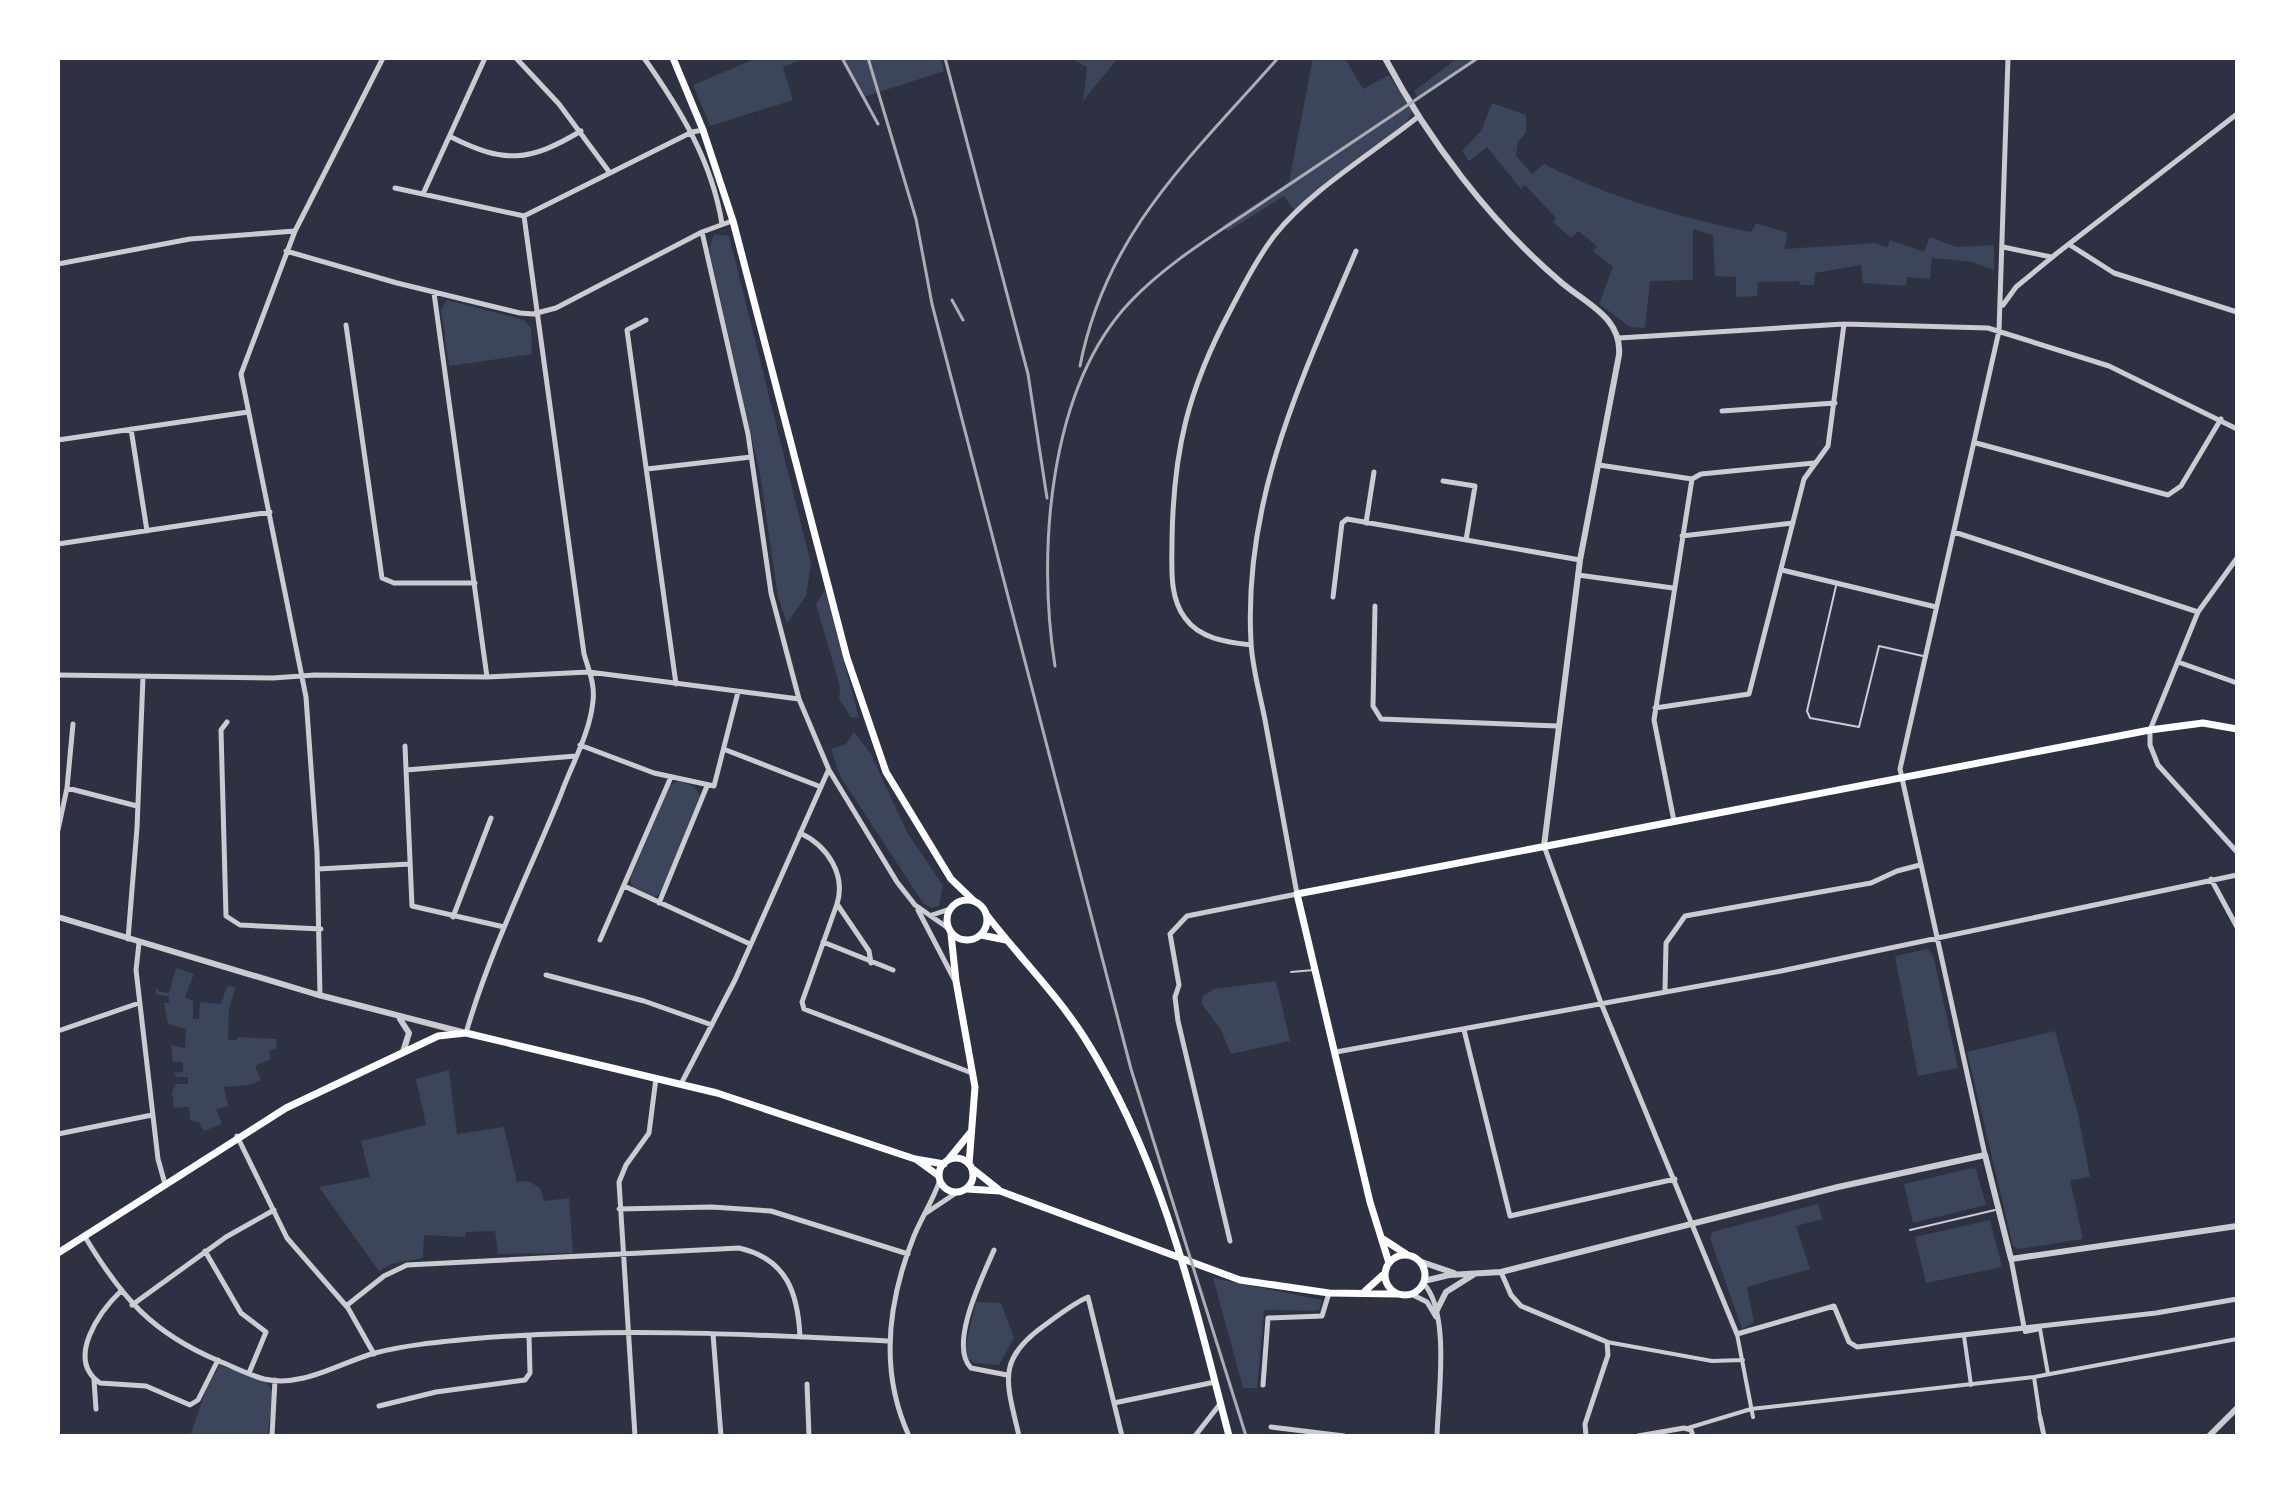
<svg xmlns="http://www.w3.org/2000/svg" width="2295" height="1494" viewBox="0 0 2295 1494" font-family="Overpass,sans-serif">
	<style>
		.green { fill: #3c4559 }
		.lines { fill: none; stroke-linecap: round; stroke-linejoin: round }
		.service { stroke: #caccd0; stroke-width: 2 }
		.pedestrian { stroke: #caccd0; stroke-width: 4 }
		.minor { stroke: #caccd0; stroke-width: 5 }
		.tertiary { stroke: #caccd0; stroke-width: 6 }
		.primary { stroke: #fff; stroke-width: 7 }
		.rail { stroke: #abadb3; stroke-width: 3 }
	</style>
	<rect width="100%" height="100%" fill="#2d3142"/>
	<path class="green" d="M757,58H806L783,67L793,100L710,126L693,85Z
		M839,58H941L944,71L864,97Z
		M1071,58H1118L1083,101L1087,67Z
		M1313,58H1345L1363,89L1389,75L1413,112L1402,128L1295,211L1284,196L1228,231L1222,226L1289,182Z
		M1458,58H1478L1419,99L1414,91Z
		M1492,103L1526,115V133L1518,142L1516,156L1532,174L1544,164C1611,198 1678,217 1751,232L1756,223L1788,233L1784,249L1876,243L1887,248L1890,240L1924,252L1930,237L1956,247L1994,245V270L1973,262L1932,258L1930,279L1907,277L1906,286L1863,283L1861,265L1815,273L1814,285H1800L1799,281L1758,282L1757,296L1736,297V277L1715,276L1713,235L1693,229V280L1650,281L1645,328L1630,327L1599,304L1613,267L1593,251L1597,246L1578,231L1571,238L1553,222L1556,218L1525,185L1521,189L1487,147L1469,161L1462,151L1481,131Z
		M714,234L729,236L811,564L806,596L787,623L778,597L760,474L709,249Z
		M447,300L524,320L531,328L532,354L449,366L441,309Z
		M825,590L859,718L851,717L839,699L840,687L816,604Z
		M854,732L871,754L908,834L943,885L939,906L931,908L923,903L840,776L831,749L846,744Z
		M678,781L694,786L700,795L661,893L653,898L633,888L630,880L670,785Z
		M1928,949L1933,955L1958,1068L1918,1076L1895,956Z
		M176,968L194,974L185,997L193,1001V1019H199L200,1002L221,1004L227,986L236,987L229,1009L228,1040H237V1037L276,1039L277,1048L269,1051L271,1059L255,1066L261,1080L249,1085L224,1087L228,1106L216,1109L222,1124L204,1131L199,1122L190,1120L189,1107L174,1108L172,1092L176,1084H188V1077H176L174,1073L183,1072V1062H173L171,1045L185,1048L186,1029L168,1024L164,1003H169V996L156,995V986L158,991L169,993Z
		M1276,981L1290,1041L1231,1054L1221,1030L1202,1004V997L1214,989Z
		M2055,1031L2078,1114L2090,1177L2070,1180L2083,1239L2019,1249L2013,1246L1967,1052Z
		M449,1070L457,1134L504,1127L517,1182L528,1181L540,1188L544,1201L569,1198L573,1253L498,1254L495,1231L466,1232L465,1237L424,1235L423,1258L391,1264L379,1271L319,1187L370,1177L361,1141L426,1125L416,1079Z
		M1972,1168L1976,1169L1986,1205L1913,1223L1904,1184Z
		M1818,1204L1823,1219L1796,1226L1810,1269L1747,1287L1754,1322L1742,1329L1710,1238L1712,1232Z
		M1990,1220L2002,1267L1926,1283L1915,1237Z
		M1213,1278L1322,1300L1319,1310L1313,1311L1264,1310L1257,1388H1243Z
		M976,1302L1001,1303L1014,1338L999,1365L974,1363L968,1358L965,1349Z
		M220,1365L266,1382L274,1393L267,1436H190L207,1387Z"/>
	<g class="lines">
		<path class="service" d="M1836,586L1807,711L1810,718L1859,727L1879,646L1923,656
			M1291,972L1314,970
			M1910,1230L1995,1210"/>
		<path class="pedestrian" d="M2024,1328L2025,1332L2040,1329L2048,1374
			M1737,1334L1753,1417
			M1964,1336L1971,1385
			M1607,1342L1712,1361L1743,1360
			M2034,1377L2040,1417
			M1688,1428L1751,1409L2034,1377L2237,1339"/>
		<path class="minor" d="M516,58L559,104L610,173
			M644,58C680,109 712,161 722,224
			M451,137C505,164 529,162 581,131
			M395,188L524,216L692,132L703,130
			M423,194L485,58
			M702,232L748,434L771,593L799,699L829,770L897,882L915,905L948,928
			M2070,245L2114,273L2237,312
			M2003,247L2051,257
			M286,251L397,283L520,313L533,314L556,308L702,232L732,221
			M58,264L190,239L295,231
			M434,293L487,677
			M2003,305L2016,287L2056,254L2237,114
			M646,320L627,330L676,684
			M346,325L382,578L394,583H475
			M1619,338L1844,324L1988,328L2109,366L2237,429
			M1722,411L1835,403
			M131,429L147,531
			M58,440L248,412
			M1976,443L2168,495L2181,486L2221,419
			M1599,465L1692,479L1701,474L1814,463
			M647,469L751,457
			M1443,481L1475,486L1466,540
			M1366,523L1374,472
			M1954,532L2198,612
			M1682,536L1793,523
			M58,544L270,512
			M2237,558L2198,612L2150,730V745L2158,765L2237,852
			M1782,570L1936,607
			M1578,575L1673,588
			M1333,597L1342,523L1347,519L1580,560
			M1375,606L1373,706L1381,719L1558,726
			M1251,645C1227,642 1200,639 1185,618C1169,597 1172,567 1172,542C1173,451 1188,389 1231,309C1244,284 1257,259 1274,236C1310,190 1373,153 1419,116
			M2178,662L2237,683
			M58,675L273,678L315,675L487,677L589,672L799,699
			M1655,708L1749,694L1804,479L1828,446L1844,324
			M227,722L221,730L226,916L240,925L321,929
			M580,745L654,773L714,786L738,692
			M405,746L412,906L504,927
			M726,750L821,787
			M406,770L576,756
			M67,788L137,806
			M1674,821L1654,720L1692,479
			M58,830L67,788L73,724
			M800,833C828,846 846,875 837,904L869,951L871,963
			M1544,846L1601,1003L1737,1334L1834,1306L1849,1342L1857,1347L2156,1313L2237,1299
			M318,869L410,864
			M2211,879L2237,927
			M624,886L750,944
			M659,903L707,786
			M837,904L802,1002L804,1009L972,1073
			M918,910L954,979
			M932,915L950,909
			M453,917L491,818
			M128,939L137,828L143,677
			M600,940L671,777
			M823,942L893,970
			M139,943L136,970L158,1159L165,1184
			M546,975L644,1001L712,1025
			M1665,990L1666,943L1685,916L1871,883L1897,871L1920,865
			M320,996L317,852L306,697L241,374L295,231L383,58
			M1464,1030L1510,1216L1675,1179
			M58,1031L139,1003
			M466,1033C490,950 529,873 561,794C572,764 590,733 593,701C595,684 589,671 584,654L524,216
			M1336,1052L1781,971L2237,875
			M681,1084L735,980L828,771
			M58,1134L152,1115
			M237,1136L287,1238L348,1308L374,1354
			M1985,1155L1900,769L1999,331L2008,58
			M619,1209L712,1207L771,1211L908,1254
			M926,1213L956,1193
			M85,1237C122,1298 152,1333 219,1361C234,1367 249,1375 264,1379C302,1388 339,1363 375,1353C406,1345 438,1342 470,1339C609,1327 749,1334 888,1341
			M1230,1241L1178,1021L1175,997L1179,985L1170,934L1187,916L1297,894C1286,836 1276,778 1265,720C1260,694 1252,667 1251,642C1243,499 1302,378 1356,251
			M994,1250C983,1276 948,1345 971,1368L1007,1375
			M205,1251L241,1313L266,1332L249,1373
			M2011,1259L2024,1327
			M1501,1272L1511,1295L1521,1306L1607,1342L1608,1355L1585,1424L1586,1436
			M1423,1283C1451,1311 1438,1398 1437,1436
			M121,1291C100,1311 65,1359 100,1383L146,1386L190,1405L198,1400L218,1360
			M1411,1294L1427,1302L1436,1317
			M132,1305L226,1237L274,1210
			M346,1306L384,1276L407,1265L739,1248C787,1259 798,1293 800,1337
			M713,1334L721,1436
			M94,1380L96,1409
			M807,1384L809,1436
			M1263,1385L1268,1318L1322,1316L1329,1293
			M1114,1403L1215,1382
			M379,1406L436,1392L525,1380L530,1373L529,1336
			M2040,1417L2044,1436
			M1271,1427L1344,1436
			M272,1436L275,1380
			M635,1436L619,1182L626,1165L649,1133L656,1078
			M909,1436C879,1371 888,1301 914,1236C922,1217 933,1200 940,1180
			M1019,1436C1007,1383 995,1360 1045,1325C1059,1315 1072,1304 1088,1297L1122,1436
			M1195,1436L1220,1404
			M1638,1436L1684,1428L1691,1430L1693,1436"/>
		<path class="tertiary" d="M1385,58C1428,140 1491,223 1562,283C1587,304 1622,318 1619,355L1580,560L1544,846
			M58,917L315,994L462,1032
			M400,1019L409,1033L403,1052
			M1419,1261L1454,1273
			M1424,1281L1449,1275L1501,1272L1838,1187L1985,1155L2011,1259L2237,1226
			M1437,1310L1446,1292L1473,1275
			M2209,1436L2237,1408"/>
		<path class="primary" d="M673,58L703,130L733,221L847,658L886,772L951,879L974,901
			M947 920a20 20 0 1 1 40 0a20 20 0 1 1-40 0Z
			M986,914C1018,956 1056,993 1084,1037C1162,1160 1193,1298 1229,1436
			M951,934L956,981L975,1087L969,1164
			M981,935L1006,940
			M939 1175a17 17 0 1 1 34 0a17 17 0 1 1-34 0Z
			M917,1160L939,1176
			M948,1160L970,1133
			M974,1170L998,1189
			M967,1189L1000,1191L1240,1280L1329,1293L1397,1294
			M1383,1239L1406,1254
			M58,1253L286,1108L438,1036L466,1033L717,1093L915,1159L944,1164
			M1385 1275a20 20 0 1 1 40 0a20 20 0 1 1-40 0Z
			M1389,1263L1370,1202L1297,894L2150,730L2203,723L2237,729
			M1365,1291L1385,1273"/>
		<path class="rail" d="M842,58L878,124
			M868,58L916,219L932,304L1131,1069L1246,1436
			M945,58L1028,374L1047,498
			M952,300L963,320
			M1080,366C1106,232 1192,156 1278,58
			M1055,666C1037,554 1048,389 1130,302C1169,261 1219,232 1266,200C1337,153 1407,105 1478,58"/>
	</g>
	<rect width="2295" height="1494" fill="none" stroke="#ffffff" stroke-width="120"/>
</svg>
